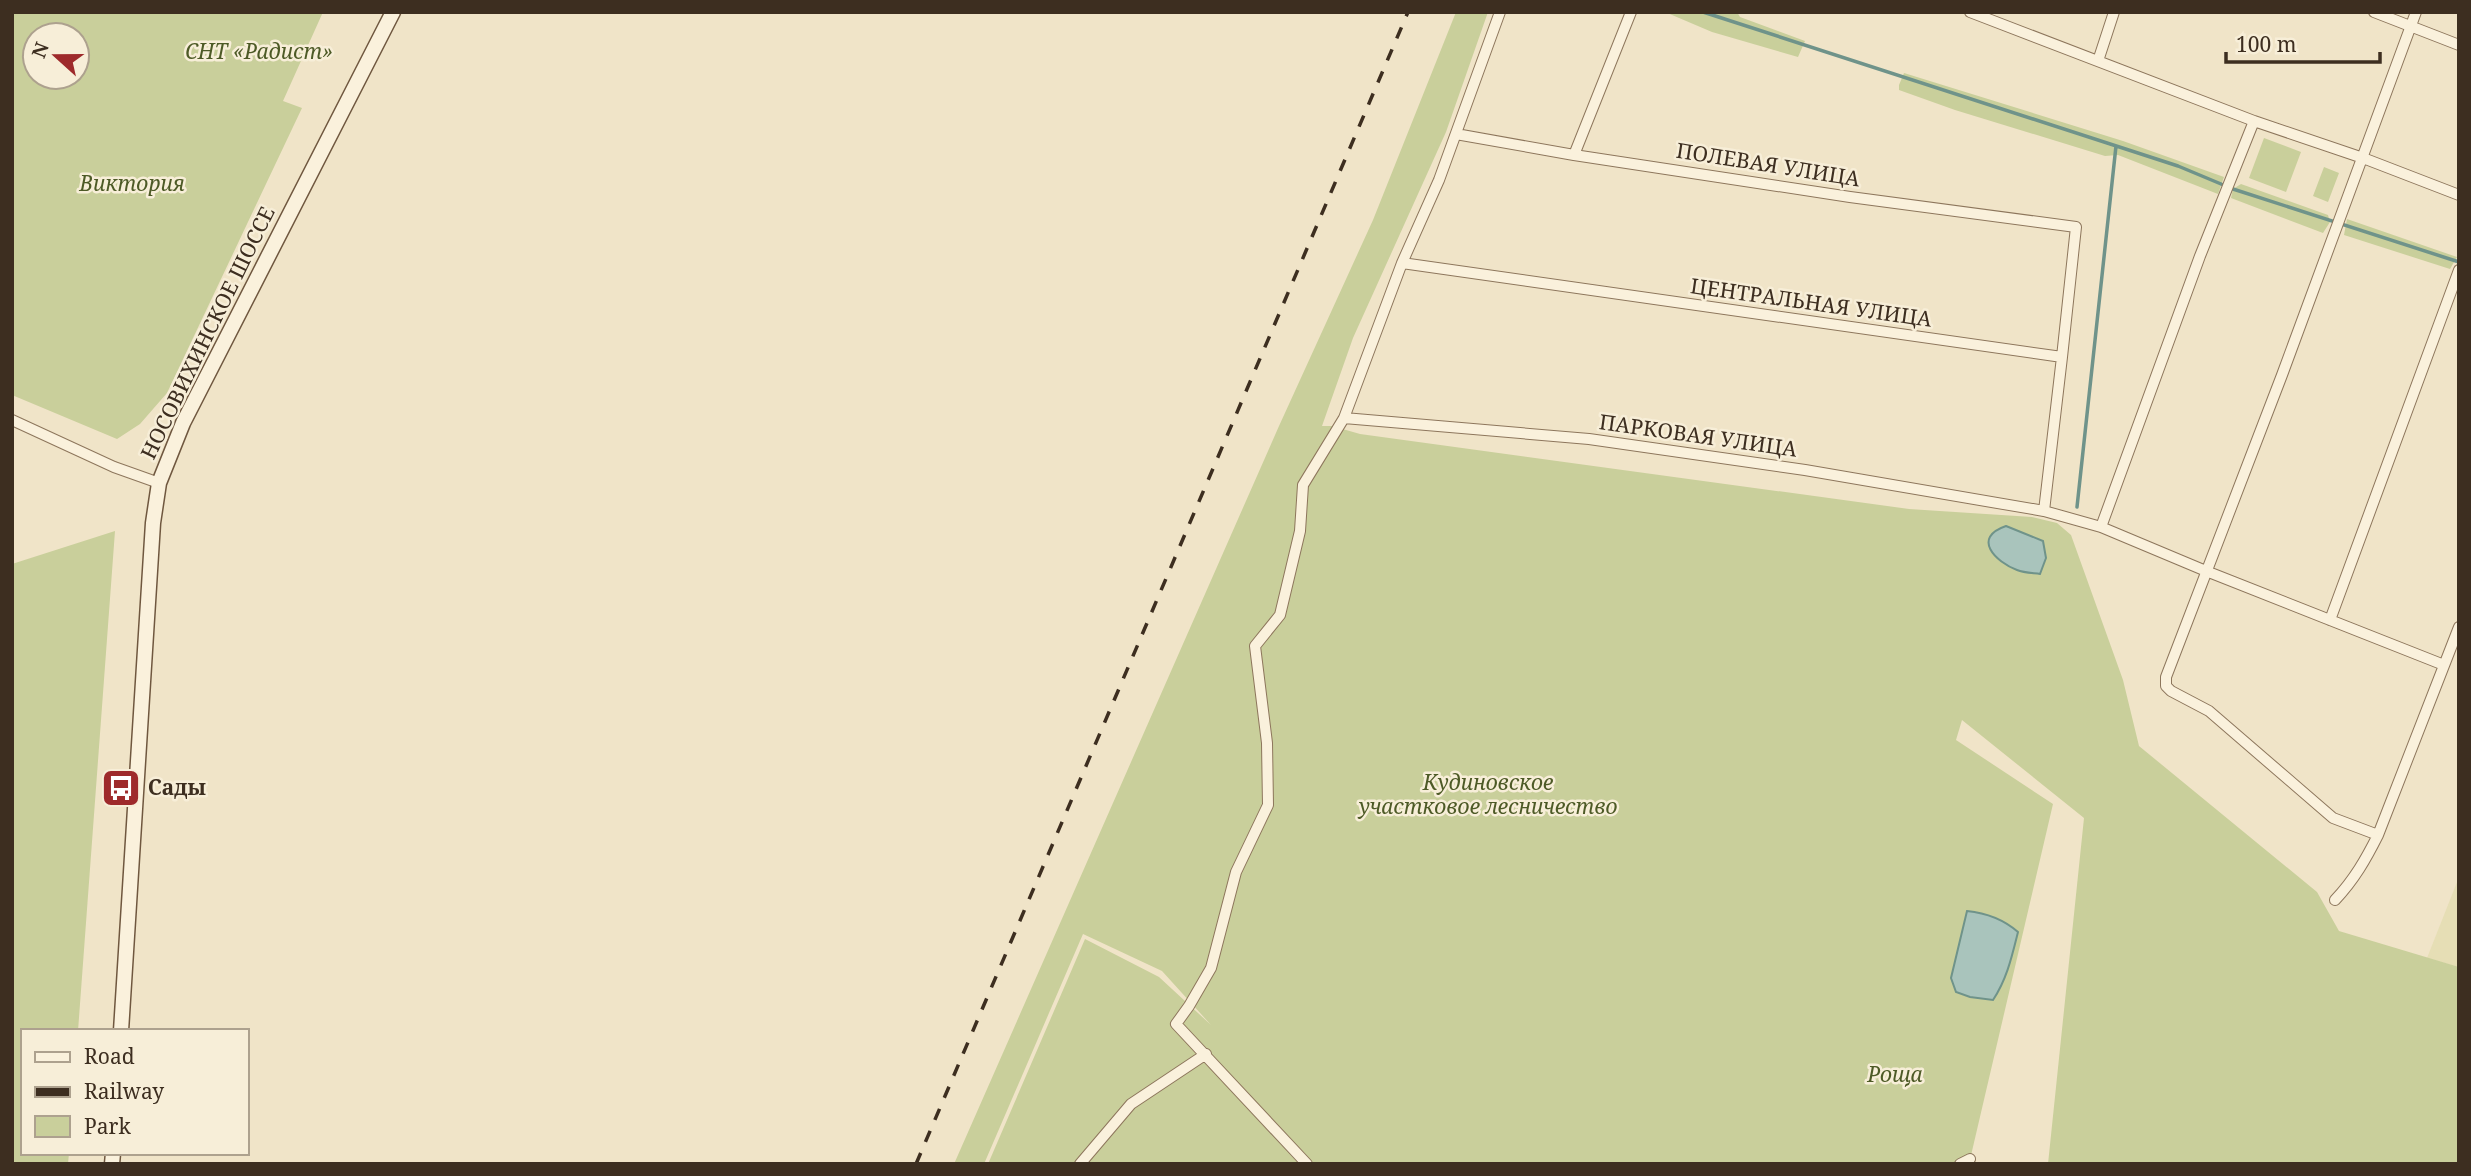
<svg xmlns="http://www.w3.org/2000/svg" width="2471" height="1176" viewBox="0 0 2471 1176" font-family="'Noto Serif',serif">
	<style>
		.farmland { fill: #e6deb5 }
		.green { fill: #c9cf9b; fill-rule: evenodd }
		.water { fill: #a9c4bc; stroke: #6f938a; stroke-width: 2 }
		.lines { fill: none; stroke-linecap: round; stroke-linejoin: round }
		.stream { stroke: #6f938a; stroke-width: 3.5 }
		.street-casing { stroke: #8d765c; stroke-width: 12 }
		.secondary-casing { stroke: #6f573f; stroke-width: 17 }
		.street { stroke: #faf1dc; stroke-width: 10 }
		.secondary { stroke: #faf1dc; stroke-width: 14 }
		.rail { stroke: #3d2e20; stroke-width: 3.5; stroke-dasharray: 12 12; stroke-linecap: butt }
		.labels { text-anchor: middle; stroke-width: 5; stroke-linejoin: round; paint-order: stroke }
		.park-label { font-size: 21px; font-style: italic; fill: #4d5a26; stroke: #f7eed8 }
		.street-label { font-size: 21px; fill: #3d2e20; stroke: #f7eed8 }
		.poi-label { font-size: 21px; font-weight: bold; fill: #3d2e20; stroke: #f7eed8; text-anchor: start }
	</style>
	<rect width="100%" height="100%" fill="#f0e4c8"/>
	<path class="farmland" d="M2459,877V967L2427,958Z"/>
	<path class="green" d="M12,12H323L283,101L302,108L167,393L140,424L117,439L12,395ZM35,35H77V77H35Z
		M1456,12H1488L1446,132L1353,338L1322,426H1332L1360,434L1909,509L2032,517L2057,523L2071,535L2123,680L2139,746L2317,892L2339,931L2459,967V1164H2048L2084,818L1962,720L1956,740L2053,804L1969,1164H988L1085,939L1159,977L1211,1025L1162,971L1083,934L984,1164H954L1279,426L1373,220Z
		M1665,12H1737L1740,17L1805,41L1798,57L1712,32Z
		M1904,73L2123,141L2224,177L2218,194L2118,155L2105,156L1955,110L1899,90V85Z
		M2264,138L2301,152L2286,192L2249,178Z
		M2324,167L2339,173L2328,202L2313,196Z
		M2241,184L2328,215L2330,222L2323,233L2231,198L2233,189Z
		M2347,219L2457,257L2450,269L2344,235Z
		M115,531L78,1031H23V1153H69L68,1164H12V564Z"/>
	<path class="water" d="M2006,526L2043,541L2046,558L2040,574C2033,573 2024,573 2017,570C1996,562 1971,538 2006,526Z
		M1967,911C1987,913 2003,919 2018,932C2012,956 2007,979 1993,1000L1970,997L1956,992L1951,978Z"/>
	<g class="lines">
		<path class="stream" d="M1703,12L2178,166L2233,189L2459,262
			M2077,507L2116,146"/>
		<g class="street-casing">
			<path id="street" d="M1970,12L2254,121L2363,158L2459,195
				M2374,12L2459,45
				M2098,61L2114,12
				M1456,134L1574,155L1850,197L2076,227L2062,357
				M1574,155L1631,12
				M1402,263L2062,357L2044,511
				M1344,418L1589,439L1805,470L2044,511L2101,527L2206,571L2444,665
				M12,420L114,467L159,483
				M2101,527L2200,256L2254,121
				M2330,620L2459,270
				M2378,835L2333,818L2209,711L2171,691L2166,686V677L2282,375L2416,12
				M2335,900C2354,880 2366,859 2378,835L2459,627
				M1080,1164L1131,1104L1206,1054
				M1307,1164L1176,1024L1189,1006L1211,968L1236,872L1268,805L1267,743L1255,646L1280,615L1300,531L1303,485L1344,418L1402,263L1439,180L1500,12
				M1960,1164L1970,1159"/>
		</g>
		<g class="secondary-casing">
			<path id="secondary" d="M121,1031L153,523L159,483L183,423L393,12
				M112,1164L113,1153"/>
		</g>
		<use href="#street" class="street"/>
		<use href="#secondary" class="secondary"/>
		<path class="rail" d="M916,1164L1408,12"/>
	</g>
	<defs>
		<g id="bus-square" transform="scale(2.0125)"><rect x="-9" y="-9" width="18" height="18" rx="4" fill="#9e2a2b" stroke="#f7eed8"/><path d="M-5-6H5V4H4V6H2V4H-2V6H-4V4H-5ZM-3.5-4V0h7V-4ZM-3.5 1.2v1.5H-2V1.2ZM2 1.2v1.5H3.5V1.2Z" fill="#fff"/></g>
	</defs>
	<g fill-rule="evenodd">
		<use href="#bus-square" x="121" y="788"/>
	</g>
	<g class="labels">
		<g class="park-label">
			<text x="259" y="59">СНТ «Радист»</text>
			<text x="132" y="191">Виктория</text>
			<text x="1488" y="790">Кудиновское<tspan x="1488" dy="24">участковое лесничество</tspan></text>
			<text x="1895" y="1082">Роща</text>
		</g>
		<g class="street-label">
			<text transform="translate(1768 165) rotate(9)" y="7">ПОЛЕВАЯ УЛИЦА</text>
			<text transform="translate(1811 303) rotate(8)" y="7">ЦЕНТРАЛЬНАЯ УЛИЦА</text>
			<text transform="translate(208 333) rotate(-64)" y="7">НОСОВИХИНСКОЕ ШОССЕ</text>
			<text transform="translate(1698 436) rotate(8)" y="7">ПАРКОВАЯ УЛИЦА</text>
		</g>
		<g class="poi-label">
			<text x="148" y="795">Сады</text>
		</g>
	</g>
	<rect width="2471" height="1176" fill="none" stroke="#3d2e20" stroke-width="28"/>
	<rect x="21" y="1029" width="228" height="126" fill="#f7eed8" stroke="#ada18e" stroke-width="2"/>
	<rect x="35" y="1052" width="35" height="10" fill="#faf1dc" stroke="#ada18e" stroke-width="2"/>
	<text x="84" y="1064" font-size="21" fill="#3d2e20">Road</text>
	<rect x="35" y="1087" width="35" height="10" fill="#3d2e20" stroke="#ada18e" stroke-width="2"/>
	<text x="84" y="1099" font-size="21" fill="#3d2e20">Railway</text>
	<rect x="35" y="1116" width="35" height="21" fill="#c9cf9b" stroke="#ada18e" stroke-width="2"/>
	<text x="84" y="1134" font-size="21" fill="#3d2e20">Park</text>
	<g transform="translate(56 56) rotate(291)"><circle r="33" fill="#f7eed8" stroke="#ada18e" stroke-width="2"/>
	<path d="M0-5L12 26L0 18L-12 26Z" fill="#9e2a2b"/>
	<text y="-10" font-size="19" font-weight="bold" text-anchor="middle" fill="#3d2e20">N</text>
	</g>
	<path d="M2226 52v10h154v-10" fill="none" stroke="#3d2e20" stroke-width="3.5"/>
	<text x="2236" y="52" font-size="21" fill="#3d2e20" stroke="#f7eed8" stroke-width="5" paint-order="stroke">100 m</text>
</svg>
